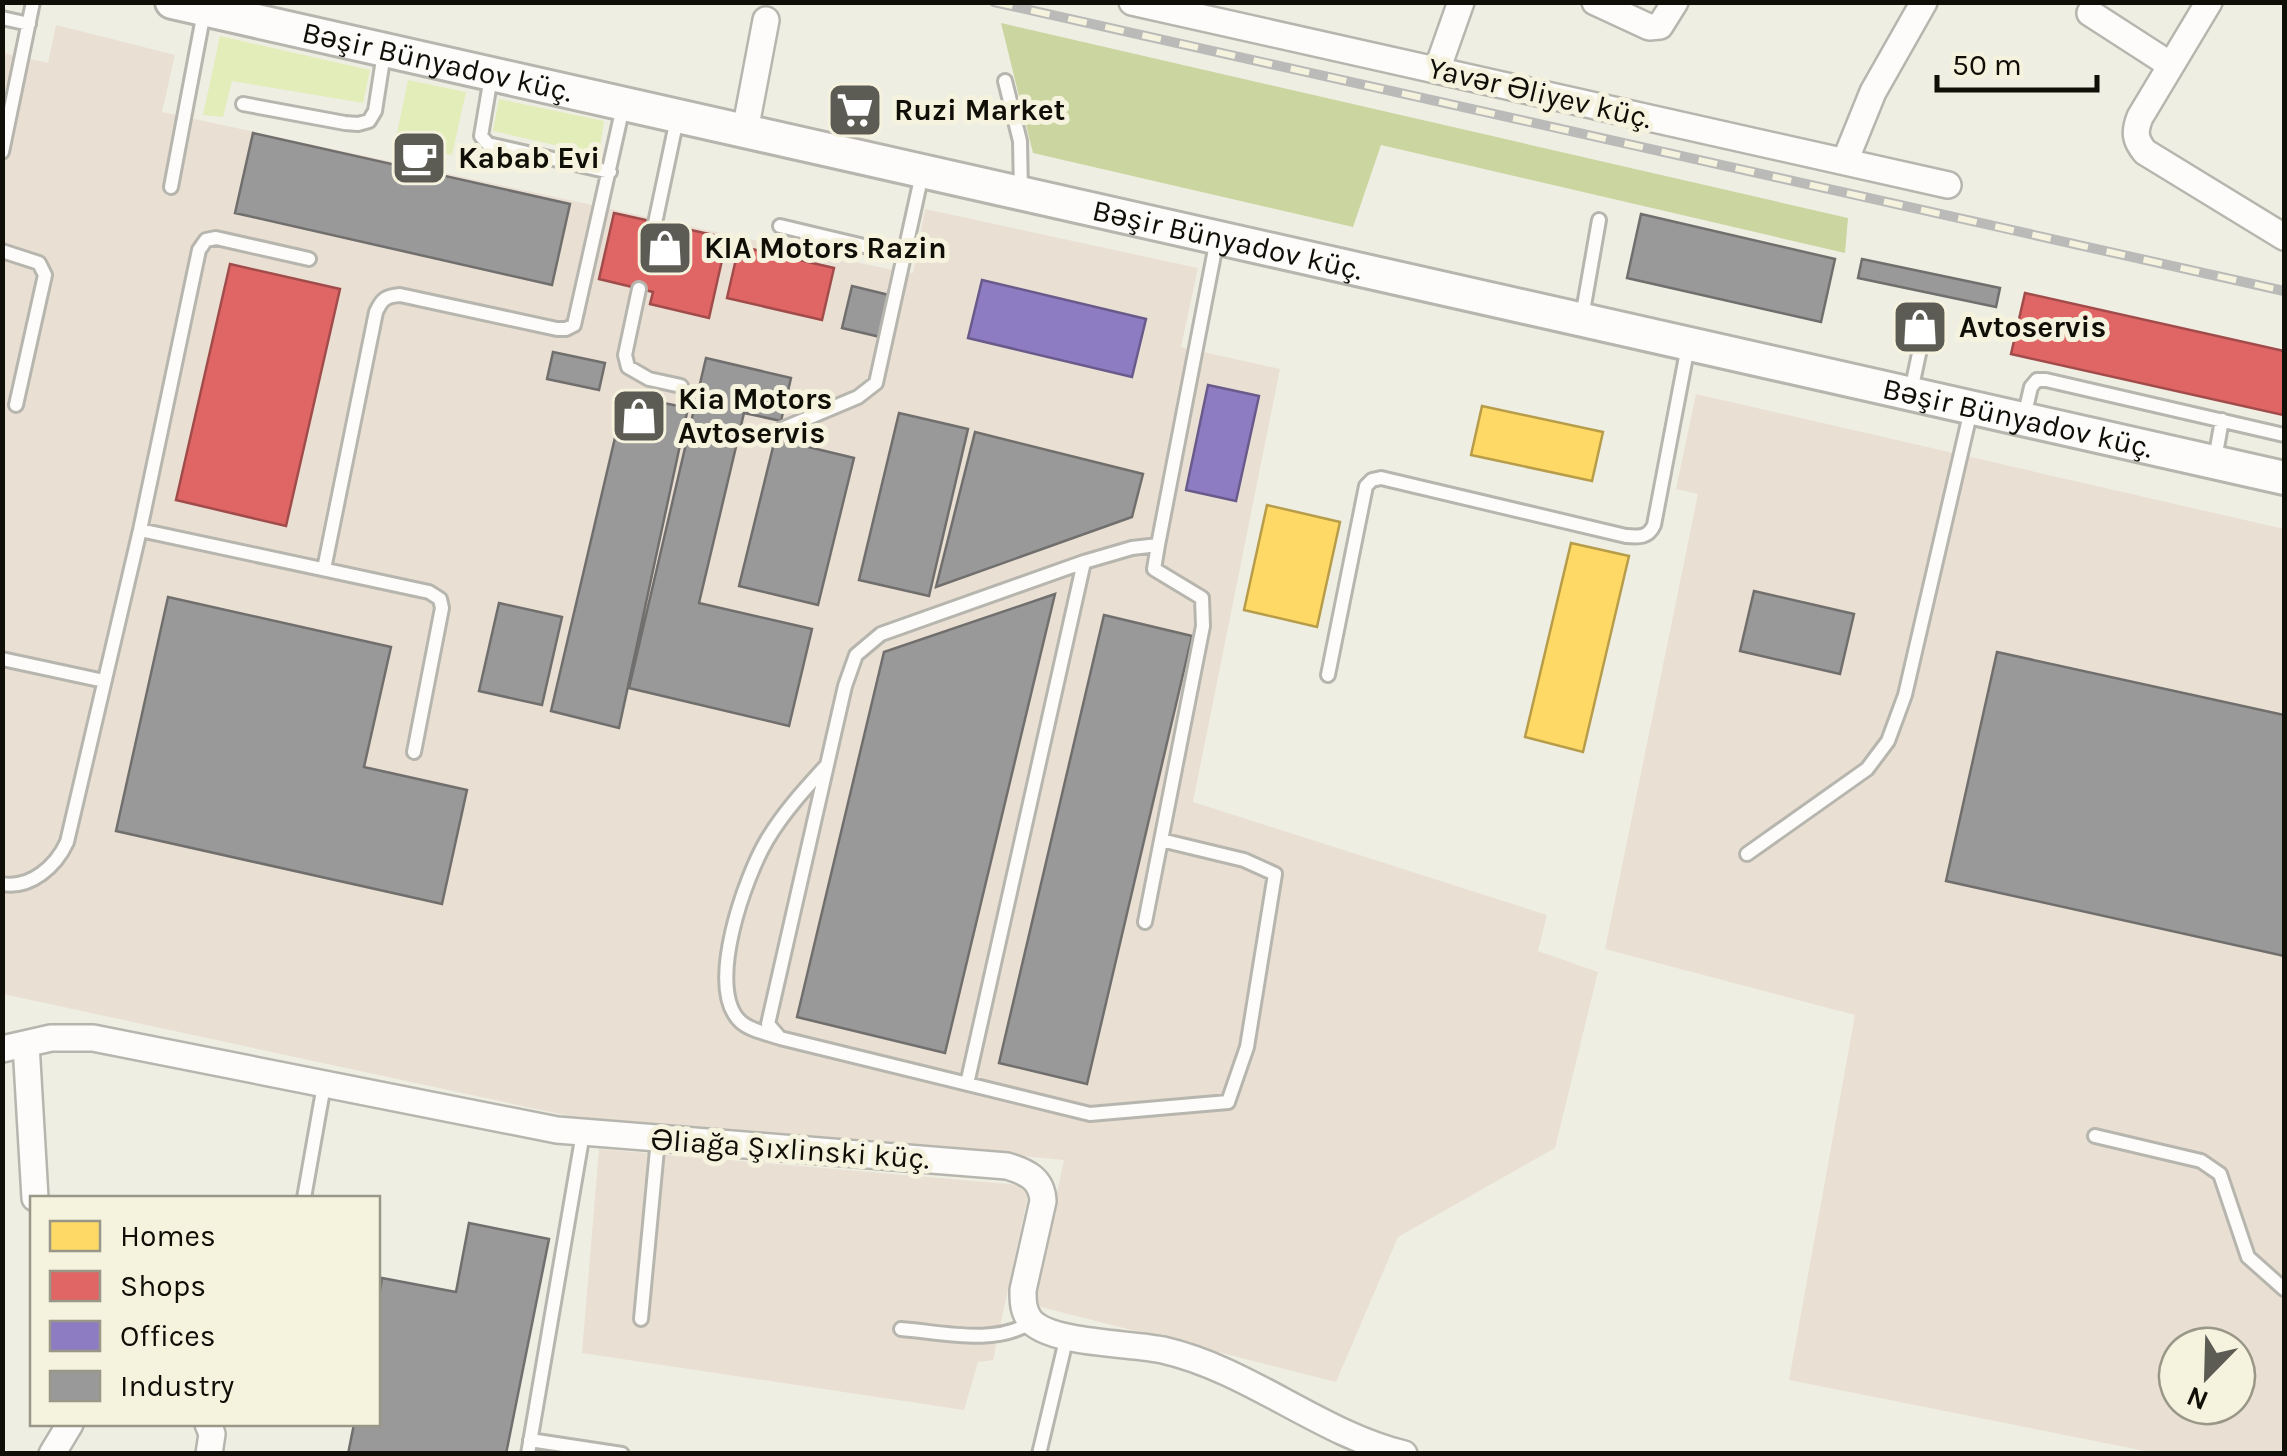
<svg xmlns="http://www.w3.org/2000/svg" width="2287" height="1456" viewBox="0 0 2287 1456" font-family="Karla,sans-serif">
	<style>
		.industrial { fill: #eadfd3; fill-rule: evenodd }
		.green { fill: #e2edba }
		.forest { fill: #cbd5a0 }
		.homes { fill: #ffd966; stroke: #b79c4a; stroke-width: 2.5 }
		.shops { fill: #e06666; stroke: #a14c4a; stroke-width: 2.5 }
		.offices { fill: #8e7cc3; stroke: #685b8b; stroke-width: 2.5 }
		.industry { fill: #999; stroke: #706f6d; stroke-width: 2.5 }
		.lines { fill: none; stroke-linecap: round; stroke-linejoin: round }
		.service-casing { stroke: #b7b6ae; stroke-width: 18 }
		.minor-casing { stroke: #b7b6ae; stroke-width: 30 }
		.tertiary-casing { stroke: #b7b6ae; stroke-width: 38 }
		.service { stroke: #fdfcfb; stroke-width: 12 }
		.minor { stroke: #fdfcfb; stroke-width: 25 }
		.tertiary { stroke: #fdfcfb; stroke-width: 32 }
		.rail-casing { stroke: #babab8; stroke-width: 10 }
		.rail { stroke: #f5f2dd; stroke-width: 6; stroke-dasharray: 19; stroke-linecap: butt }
		.labels { text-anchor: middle; stroke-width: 10; stroke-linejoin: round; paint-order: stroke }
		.street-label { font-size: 30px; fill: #0f0e07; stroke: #f5f2dd }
		.poi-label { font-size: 30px; font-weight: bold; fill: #0f0e07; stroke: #f5f2dd; text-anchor: start }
	</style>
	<rect width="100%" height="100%" fill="#efeee3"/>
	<path class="industrial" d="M56,25L175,55L162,112L902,272L913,273L925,209L1198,268L1181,347L1280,369L1193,802L1547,915L1538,951L1598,972L1555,1148L1398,1237L1336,1382L1033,1305L1064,1160L578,1118L3,994V53L48,63Z
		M1696,394L2284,529V1452L2155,1453L1789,1380L1855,1015L1605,949L1698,494L1676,489ZM2177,1346H2237V1406H2177Z
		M599,1149L1022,1185L1028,1195L993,1360L978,1362L964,1410L582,1353Z"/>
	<path class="green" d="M220,36L370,70L363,103L232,81L223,117L203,115Z
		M408,80L466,92L452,155L395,143Z
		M499,99L604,121L599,155L493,131Z"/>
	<path class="forest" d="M1001,23L1848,218L1845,253L1381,145L1353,227L1033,153Z"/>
	<path class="homes" d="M1482,406L1603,432L1592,481L1471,455Z
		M1267,505L1340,522L1317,627L1244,610Z
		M1571,543L1629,556L1583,752L1525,737Z"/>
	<path class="shops" d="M614,213L727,238L709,318L650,304L653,292L599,279Z
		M739,246L834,268L822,320L727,298Z
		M230,264L340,289L286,526L176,500Z
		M2025,293L2284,351L2283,415L2011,354Z"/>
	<path class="offices" d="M982,280L1146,319L1132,377L968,338Z
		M1208,385L1259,396L1236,501L1186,490Z"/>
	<path class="industry" d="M253,133L570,204L552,285L235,213Z
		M1641,214L1835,259L1821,322L1627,278Z
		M1862,259L2000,288L1996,307L1858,278Z
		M852,286L889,295L880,337L842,328Z
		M553,352L605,363L599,390L547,379Z
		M706,358L791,378L781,421L744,413L699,603L812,629L789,726L629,688Z
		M625,395L688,408L619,728L551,711Z
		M899,413L968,429L929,596L859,580Z
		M975,432L1143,474L1132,517L936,587Z
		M775,439L854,458L818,605L739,586Z
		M1754,591L1854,614L1840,674L1740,651Z
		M1055,594L945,1053L797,1017L884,652Z
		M168,597L391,647L364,767L467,790L442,904L116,831Z
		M499,603L562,617L542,705L479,691Z
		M1104,615L1192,636L1087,1084L999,1063Z
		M1997,652L2284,715V956L1946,881Z
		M469,1223L549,1239L506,1454H348L354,1424H378V1303L382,1278L456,1292Z"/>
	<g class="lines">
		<g class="service-casing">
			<path id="service" d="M2,18L29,24
				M491,77L481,136L488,144L610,172
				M1005,81L1020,141L1021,192
				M243,104L345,123L358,124L369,121L375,111L384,53
				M2,152L33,2
				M171,187L204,12
				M655,223L677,119
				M780,226L906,256
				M2,251L39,263L45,275L16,405
				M639,289L625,355L628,367L649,379L681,386
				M1582,317L1599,220
				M1911,391L1926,321
				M2024,417L2031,387L2037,380H2046L2284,435
				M782,429L858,397L876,383L922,174
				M2215,459L2222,420
				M140,530L429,592L440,599L442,608L414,752
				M324,569L376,312C382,299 386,296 400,295L557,329H566L574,325L623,107
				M2,659L104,681
				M1328,675L1366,486L1372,480L1381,478L1626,536C1639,537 1648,538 1654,525L1688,346
				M1161,840L1244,860L1275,874L1247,1047L1228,1102L1090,1114L780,1038L768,1024L845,686L856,655L881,634L1084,562L1132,548L1158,545L1217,239
				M1747,854L1867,769L1888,741L1905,695L1971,410
				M2,884C31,889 56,866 67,842L140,530L199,250L206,240L216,238L309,259
				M1145,922L1203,626L1202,598L1154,569L1158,545
				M777,1037C765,1033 750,1030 741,1022C704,989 746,875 767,840C783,813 804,790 825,767
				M967,1084L1084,562
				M2095,1136L2201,1161L2220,1174L2248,1257L2284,1289
				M304,1198L324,1085
				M641,1319L658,1139
				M901,1329C941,1332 996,1346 1031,1322
				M530,1440L622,1454
				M528,1454L583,1133
				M1039,1454L1067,1336"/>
		</g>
		<g class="minor-casing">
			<path id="minor" d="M1132,2L1948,185
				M1595,2L1649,27L1660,26L1675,2
				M2209,2L2140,117C2134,132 2135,140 2145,152L2284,237
				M2090,13L2169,64
				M1437,70L1461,2
				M745,131L766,20
				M1845,161L1873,92L1924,2
				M26,1044L35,1198
				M2,1049L51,1038H93L557,1130L1007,1166C1027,1172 1042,1179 1043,1201L1023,1290C1023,1301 1023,1311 1030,1320C1050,1344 1131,1343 1163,1350C1250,1370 1319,1433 1404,1454
				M208,1424L212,1434L209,1454
				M52,1454L70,1424"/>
		</g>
		<g class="tertiary-casing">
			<g id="tertiary">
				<path id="s1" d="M172,2L2284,478"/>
			</g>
		</g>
		<use href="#service" class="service"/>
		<use href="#minor" class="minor"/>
		<use href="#tertiary" class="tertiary"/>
		<g class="rail-casing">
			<path id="rail" d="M994,2L2284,291"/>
		</g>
		<use href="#rail" class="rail"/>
	</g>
	<defs>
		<g id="supermarket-square" transform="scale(2.875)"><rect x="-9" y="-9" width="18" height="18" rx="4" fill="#5d5c54" stroke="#f5f2dd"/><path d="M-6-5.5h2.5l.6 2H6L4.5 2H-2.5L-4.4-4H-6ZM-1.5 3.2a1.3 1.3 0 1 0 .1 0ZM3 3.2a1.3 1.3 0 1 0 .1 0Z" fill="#fff"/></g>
		<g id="cafe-square" transform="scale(2.875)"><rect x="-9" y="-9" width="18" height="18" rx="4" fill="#5d5c54" stroke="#f5f2dd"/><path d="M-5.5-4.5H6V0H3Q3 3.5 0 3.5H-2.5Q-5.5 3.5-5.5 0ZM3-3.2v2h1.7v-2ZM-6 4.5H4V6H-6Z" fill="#fff"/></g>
		<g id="shop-square" transform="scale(2.875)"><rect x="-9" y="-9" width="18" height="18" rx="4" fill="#5d5c54" stroke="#f5f2dd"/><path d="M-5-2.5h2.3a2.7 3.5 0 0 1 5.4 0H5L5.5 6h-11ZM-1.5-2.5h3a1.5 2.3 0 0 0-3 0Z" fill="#fff"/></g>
	</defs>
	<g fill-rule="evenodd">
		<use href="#supermarket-square" x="855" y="110"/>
		<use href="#cafe-square" x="419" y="158"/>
		<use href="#shop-square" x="665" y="248"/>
		<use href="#shop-square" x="1920" y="327"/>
		<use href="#shop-square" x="639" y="416"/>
	</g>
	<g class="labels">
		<g class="street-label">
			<text dy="10" stroke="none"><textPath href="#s1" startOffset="272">Bəşir Bünyadov küç.</textPath></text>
			<text transform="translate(1540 93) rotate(13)" y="10">Yavər Əliyev küç.</text>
			<text dy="10" stroke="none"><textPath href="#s1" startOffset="1082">Bəşir Bünyadov küç.</textPath></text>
			<text dy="10" stroke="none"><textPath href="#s1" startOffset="1892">Bəşir Bünyadov küç.</textPath></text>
			<text transform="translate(790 1149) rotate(4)" y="10">Əliağa Şıxlinski küç.</text>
		</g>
		<g class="poi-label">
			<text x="894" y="120">Ruzi Market</text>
			<text x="458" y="168">Kabab Evi</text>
			<text x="704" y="258">KIA Motors Razin</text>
			<text x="1959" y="337">Avtoservis</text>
			<text x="678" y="409">Kia Motors<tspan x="678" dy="34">Avtoservis</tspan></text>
		</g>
	</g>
	<rect width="2287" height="1456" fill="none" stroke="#0f0e07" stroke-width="10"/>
	<rect x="30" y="1196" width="350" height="230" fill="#f5f2dd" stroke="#999787" stroke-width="2.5"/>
	<rect x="50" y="1221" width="50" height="30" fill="#ffd966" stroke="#999787" stroke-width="2.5"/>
	<text x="120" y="1246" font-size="30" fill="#0f0e07">Homes</text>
	<rect x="50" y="1271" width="50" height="30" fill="#e06666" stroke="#999787" stroke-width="2.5"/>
	<text x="120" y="1296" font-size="30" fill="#0f0e07">Shops</text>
	<rect x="50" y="1321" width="50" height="30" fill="#8e7cc3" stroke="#999787" stroke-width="2.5"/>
	<text x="120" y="1346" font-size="30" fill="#0f0e07">Offices</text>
	<rect x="50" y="1371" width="50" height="30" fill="#999999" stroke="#999787" stroke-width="2.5"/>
	<text x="120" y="1396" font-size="30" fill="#0f0e07">Industry</text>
	<g transform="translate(2207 1376) rotate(203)"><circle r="48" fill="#f5f2dd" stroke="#999787" stroke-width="2.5"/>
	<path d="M0-8L18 38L0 25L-18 38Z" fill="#5d5c54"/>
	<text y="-15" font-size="28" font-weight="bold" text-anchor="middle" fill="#0f0e07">N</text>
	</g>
	<path d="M1937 75v15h160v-15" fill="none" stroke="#0f0e07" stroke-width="5"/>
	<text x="1952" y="75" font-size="30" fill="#0f0e07" stroke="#f5f2dd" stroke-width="8" paint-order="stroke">50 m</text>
</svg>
